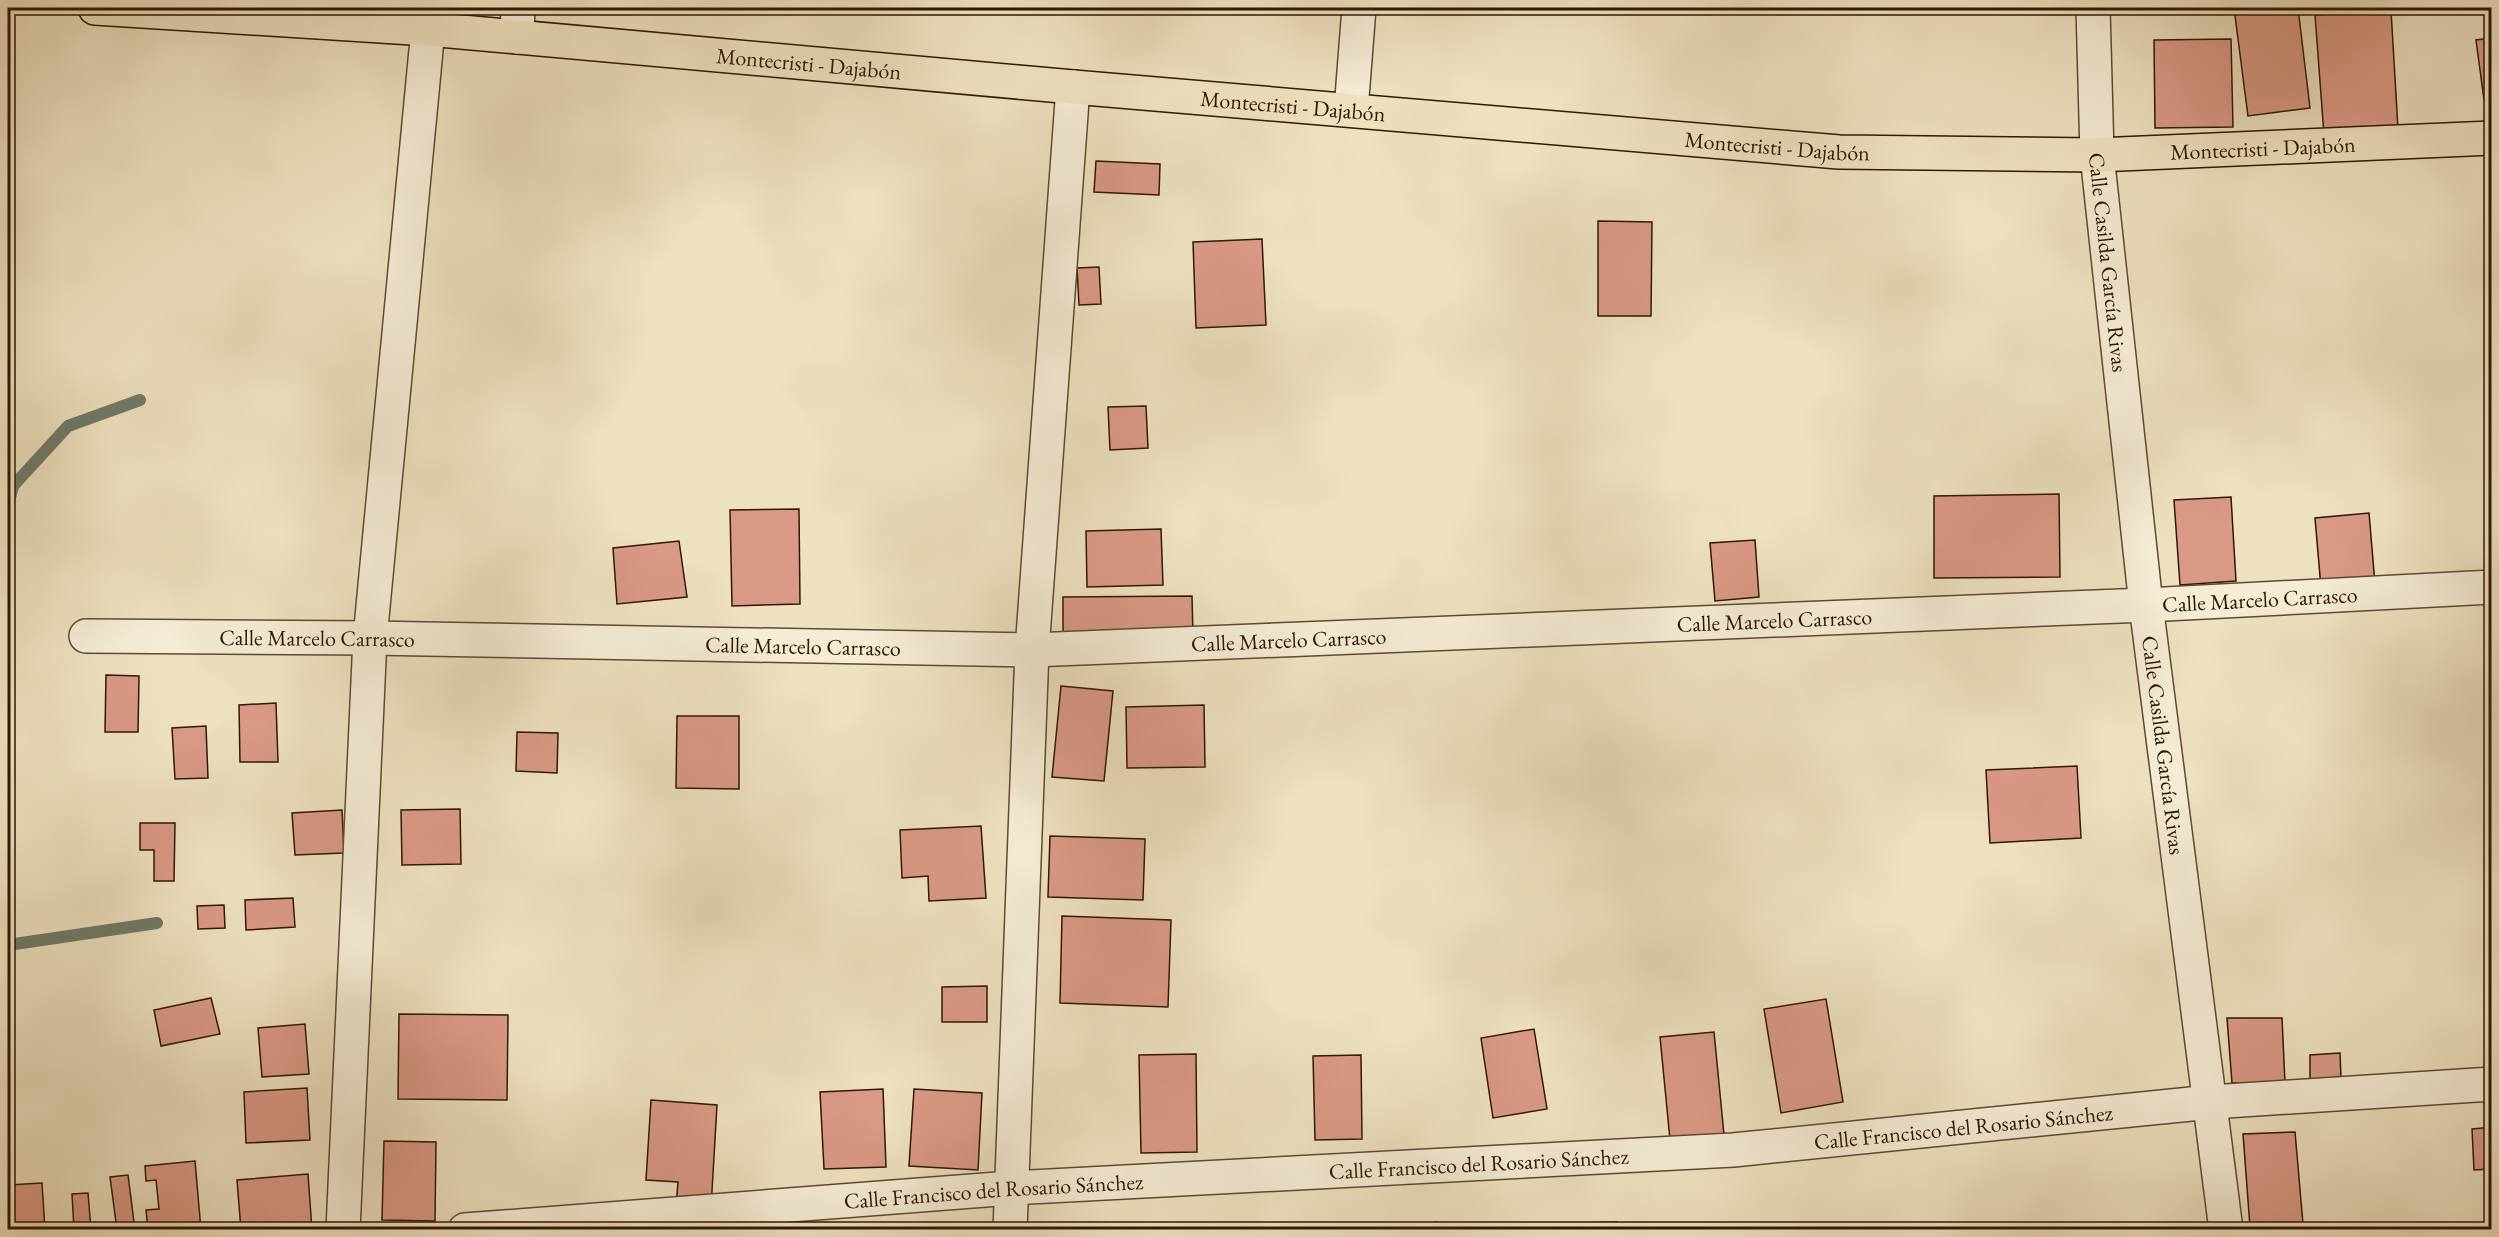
<svg xmlns="http://www.w3.org/2000/svg" width="2499" height="1237" viewBox="0 0 2499 1237" font-family="'EB Garamond',serif">
	<style>
		.lines { fill: none; stroke-linecap: round; stroke-linejoin: round }
		.stream { stroke: #6f7b69; stroke-width: 12 }
		.building { fill: #da9985; stroke: #2f1602; stroke-width: 1.5 }
		.minor-casing { stroke: #5f4931; stroke-width: 36 }
		.major-casing { stroke: #2f1602; stroke-width: 36 }
		.minor { stroke: #f4ecd5; stroke-width: 33 }
		.major { stroke: #eee1bf; stroke-width: 33 }
		.labels { text-anchor: middle; stroke-width: 4.5; stroke-linejoin: round; paint-order: stroke }
		.street-label { font-size: 22px; fill: #2f1602; stroke: #f4ecd5 }
	</style>
	<rect width="100%" height="100%" fill="#eee1bf"/>
	<filter id="stains"><feTurbulence type="fractalNoise" baseFrequency=".00333" numOctaves="4"/><feColorMatrix values="0 0 0 0 .2 0 0 0 0 .09 0 0 0 0 .02 0 0 0 .5 -.17"/></filter>
	<radialGradient id="worn" r=".72"><stop offset=".6" stop-color="#630" stop-opacity="0"/><stop offset="1" stop-color="#630" stop-opacity=".3"/></radialGradient>
	<g class="lines">
		<path class="stream" d="M8,506L13,486L68,426L140,400
			M8,945L157,923"/>
	</g>
	<path class="building" d="M2234,8H2298L2310,108L2248,116Z
		M2391,10L2398,129L2324,135L2315,15Z
		M2492,38V99L2484,100L2476,40Z
		M2231,39L2233,127L2155,128L2154,40Z
		M1096,161L1160,164L1159,195L1094,192Z
		M1598,221L1652,222L1651,316H1598Z
		M1262,239L1266,325L1196,328L1193,242Z
		M1099,267L1101,304L1079,305L1077,268Z
		M1146,406L1148,448L1110,450L1108,407Z
		M2059,494L2060,577L1934,578V496Z
		M2231,497L2236,581L2180,585L2174,500Z
		M799,509L800,604L732,606L730,510Z
		M2369,513L2375,584L2321,588L2315,518Z
		M1161,529L1163,585L1087,587L1086,531Z
		M1755,540L1759,597L1715,601L1710,543Z
		M679,541L687,597L617,604L613,548Z
		M1192,596L1193,636L1063,638V597Z
		M106,675L139,676L138,732H105Z
		M1061,686L1113,691L1104,781L1052,777Z
		M276,703L278,762H240L239,705Z
		M1204,705L1205,767L1127,768L1126,707Z
		M677,716H739V789L676,788Z
		M206,726L208,778L175,779L172,728Z
		M517,732L558,733L557,773L516,771Z
		M2077,766L2081,838L1990,843L1986,770Z
		M460,809L461,864L402,865L401,810Z
		M342,810L344,853L295,855L292,813Z
		M140,823H175L174,881H154V850H140Z
		M981,826L986,898L929,901L928,876L902,878L900,830Z
		M1050,836L1145,839L1143,900L1048,897Z
		M293,898L295,927L246,930L245,900Z
		M224,905L225,928L198,929L197,906Z
		M1062,916L1171,920L1168,1007L1060,1003Z
		M987,986V1022H942V987Z
		M211,998L220,1034L161,1046L154,1010Z
		M1826,999L1843,1102L1781,1113L1764,1009Z
		M399,1014L508,1015L507,1100L398,1099Z
		M2227,1018H2282L2285,1083H2232Z
		M305,1024L309,1074L262,1077L258,1028Z
		M1534,1029L1547,1109L1493,1118L1481,1038Z
		M1714,1032L1725,1145L1671,1150L1660,1037Z
		M2340,1053L2341,1079L2310,1080V1055Z
		M1196,1054L1197,1152L1141,1153L1139,1055Z
		M1361,1055L1362,1139L1315,1140L1313,1056Z
		M307,1088L310,1140L246,1143L244,1092Z
		M883,1089L886,1167L824,1169L820,1092Z
		M914,1089L982,1093L978,1170L909,1166Z
		M651,1100L717,1105L711,1208L676,1206L678,1182L646,1180Z
		M2492,1127V1169L2474,1170L2472,1129Z
		M2295,1132L2303,1224L2250,1227L2243,1134Z
		M384,1141L436,1142L435,1221L382,1220Z
		M195,1161L201,1230H148L146,1210L159,1209L156,1180L146,1181L145,1166Z
		M308,1174L312,1230H241L237,1180Z
		M128,1175L135,1230H117L110,1177Z
		M42,1183L45,1230H8V1185Z
		M88,1193L91,1230H74L72,1194Z
		M1437,1222L1439,1230L1392,1229Z
		M1617,1222V1230H1579L1578,1223Z
		M1083,1223V1230H1021V1224Z"/>
	<g class="lines">
		<g class="minor-casing">
			<g id="minor">
				<path id="s1" d="M2093,8L2097,155L2146,605L2226,1230"/>
				<path d="M517,37L518,8"/>
				<path d="M1351,110L1359,8"/>
				<path id="s2" d="M86,636L370,638L1032,650L2146,605L2492,587"/>
				<path d="M343,1230L370,638L428,29"/>
				<path id="s3" d="M465,1230L1011,1188L1733,1150L2211,1102L2492,1084"/>
				<path d="M1010,1230L1032,650L1073,87"/>
			</g>
		</g>
		<g class="major-casing">
			<g id="major">
				<path id="s4" d="M95,8L428,29L1073,87L1839,152L2097,155L2492,138"/>
			</g>
		</g>
		<use href="#minor" class="minor"/>
		<use href="#major" class="major"/>
	</g>
	<g class="labels">
		<g class="street-label">
			<text dy="8" stroke="none"><textPath href="#s4" startOffset="716">Montecristi - Dajabón</textPath></text>
			<text dy="8" stroke="none"><textPath href="#s4" startOffset="1202">Montecristi - Dajabón</textPath></text>
			<text dy="8" stroke="none"><textPath href="#s4" startOffset="1688">Montecristi - Dajabón</textPath></text>
			<text dy="8" stroke="none"><textPath href="#s4" startOffset="2174">Montecristi - Dajabón</textPath></text>
			<text dy="8" stroke="none"><textPath href="#s1" startOffset="255">Calle Casilda García Rivas</textPath></text>
			<text dy="8" stroke="none"><textPath href="#s2" startOffset="2175">Calle Marcelo Carrasco</textPath></text>
			<text dy="8" stroke="none"><textPath href="#s2" startOffset="1689">Calle Marcelo Carrasco</textPath></text>
			<text dy="8" stroke="none"><textPath href="#s2" startOffset="231">Calle Marcelo Carrasco</textPath></text>
			<text dy="8" stroke="none"><textPath href="#s2" startOffset="1203">Calle Marcelo Carrasco</textPath></text>
			<text dy="8" stroke="none"><textPath href="#s2" startOffset="717">Calle Marcelo Carrasco</textPath></text>
			<text dy="8" stroke="none"><textPath href="#s1" startOffset="741">Calle Casilda García Rivas</textPath></text>
			<text dy="8" stroke="none"><textPath href="#s3" startOffset="1502">Calle Francisco del Rosario Sánchez</textPath></text>
			<text dy="8" stroke="none"><textPath href="#s3" startOffset="1016">Calle Francisco del Rosario Sánchez</textPath></text>
			<text dy="8" stroke="none"><textPath href="#s3" startOffset="530">Calle Francisco del Rosario Sánchez</textPath></text>
		</g>
	</g>
	<rect width="2499" height="1237" fill="none" stroke="#eee1bf" stroke-width="30"/>
	<rect x="9" y="9" width="2481" height="1219" fill="none" stroke="#2f1602" stroke-width="3"/>
	<rect x="15" y="15" width="2469" height="1207" fill="none" stroke="#2f1602" stroke-width="1.5"/>
	<rect width="100%" height="100%" filter="url(#stains)"/>
	<rect width="100%" height="100%" fill="url(#worn)"/>
</svg>
